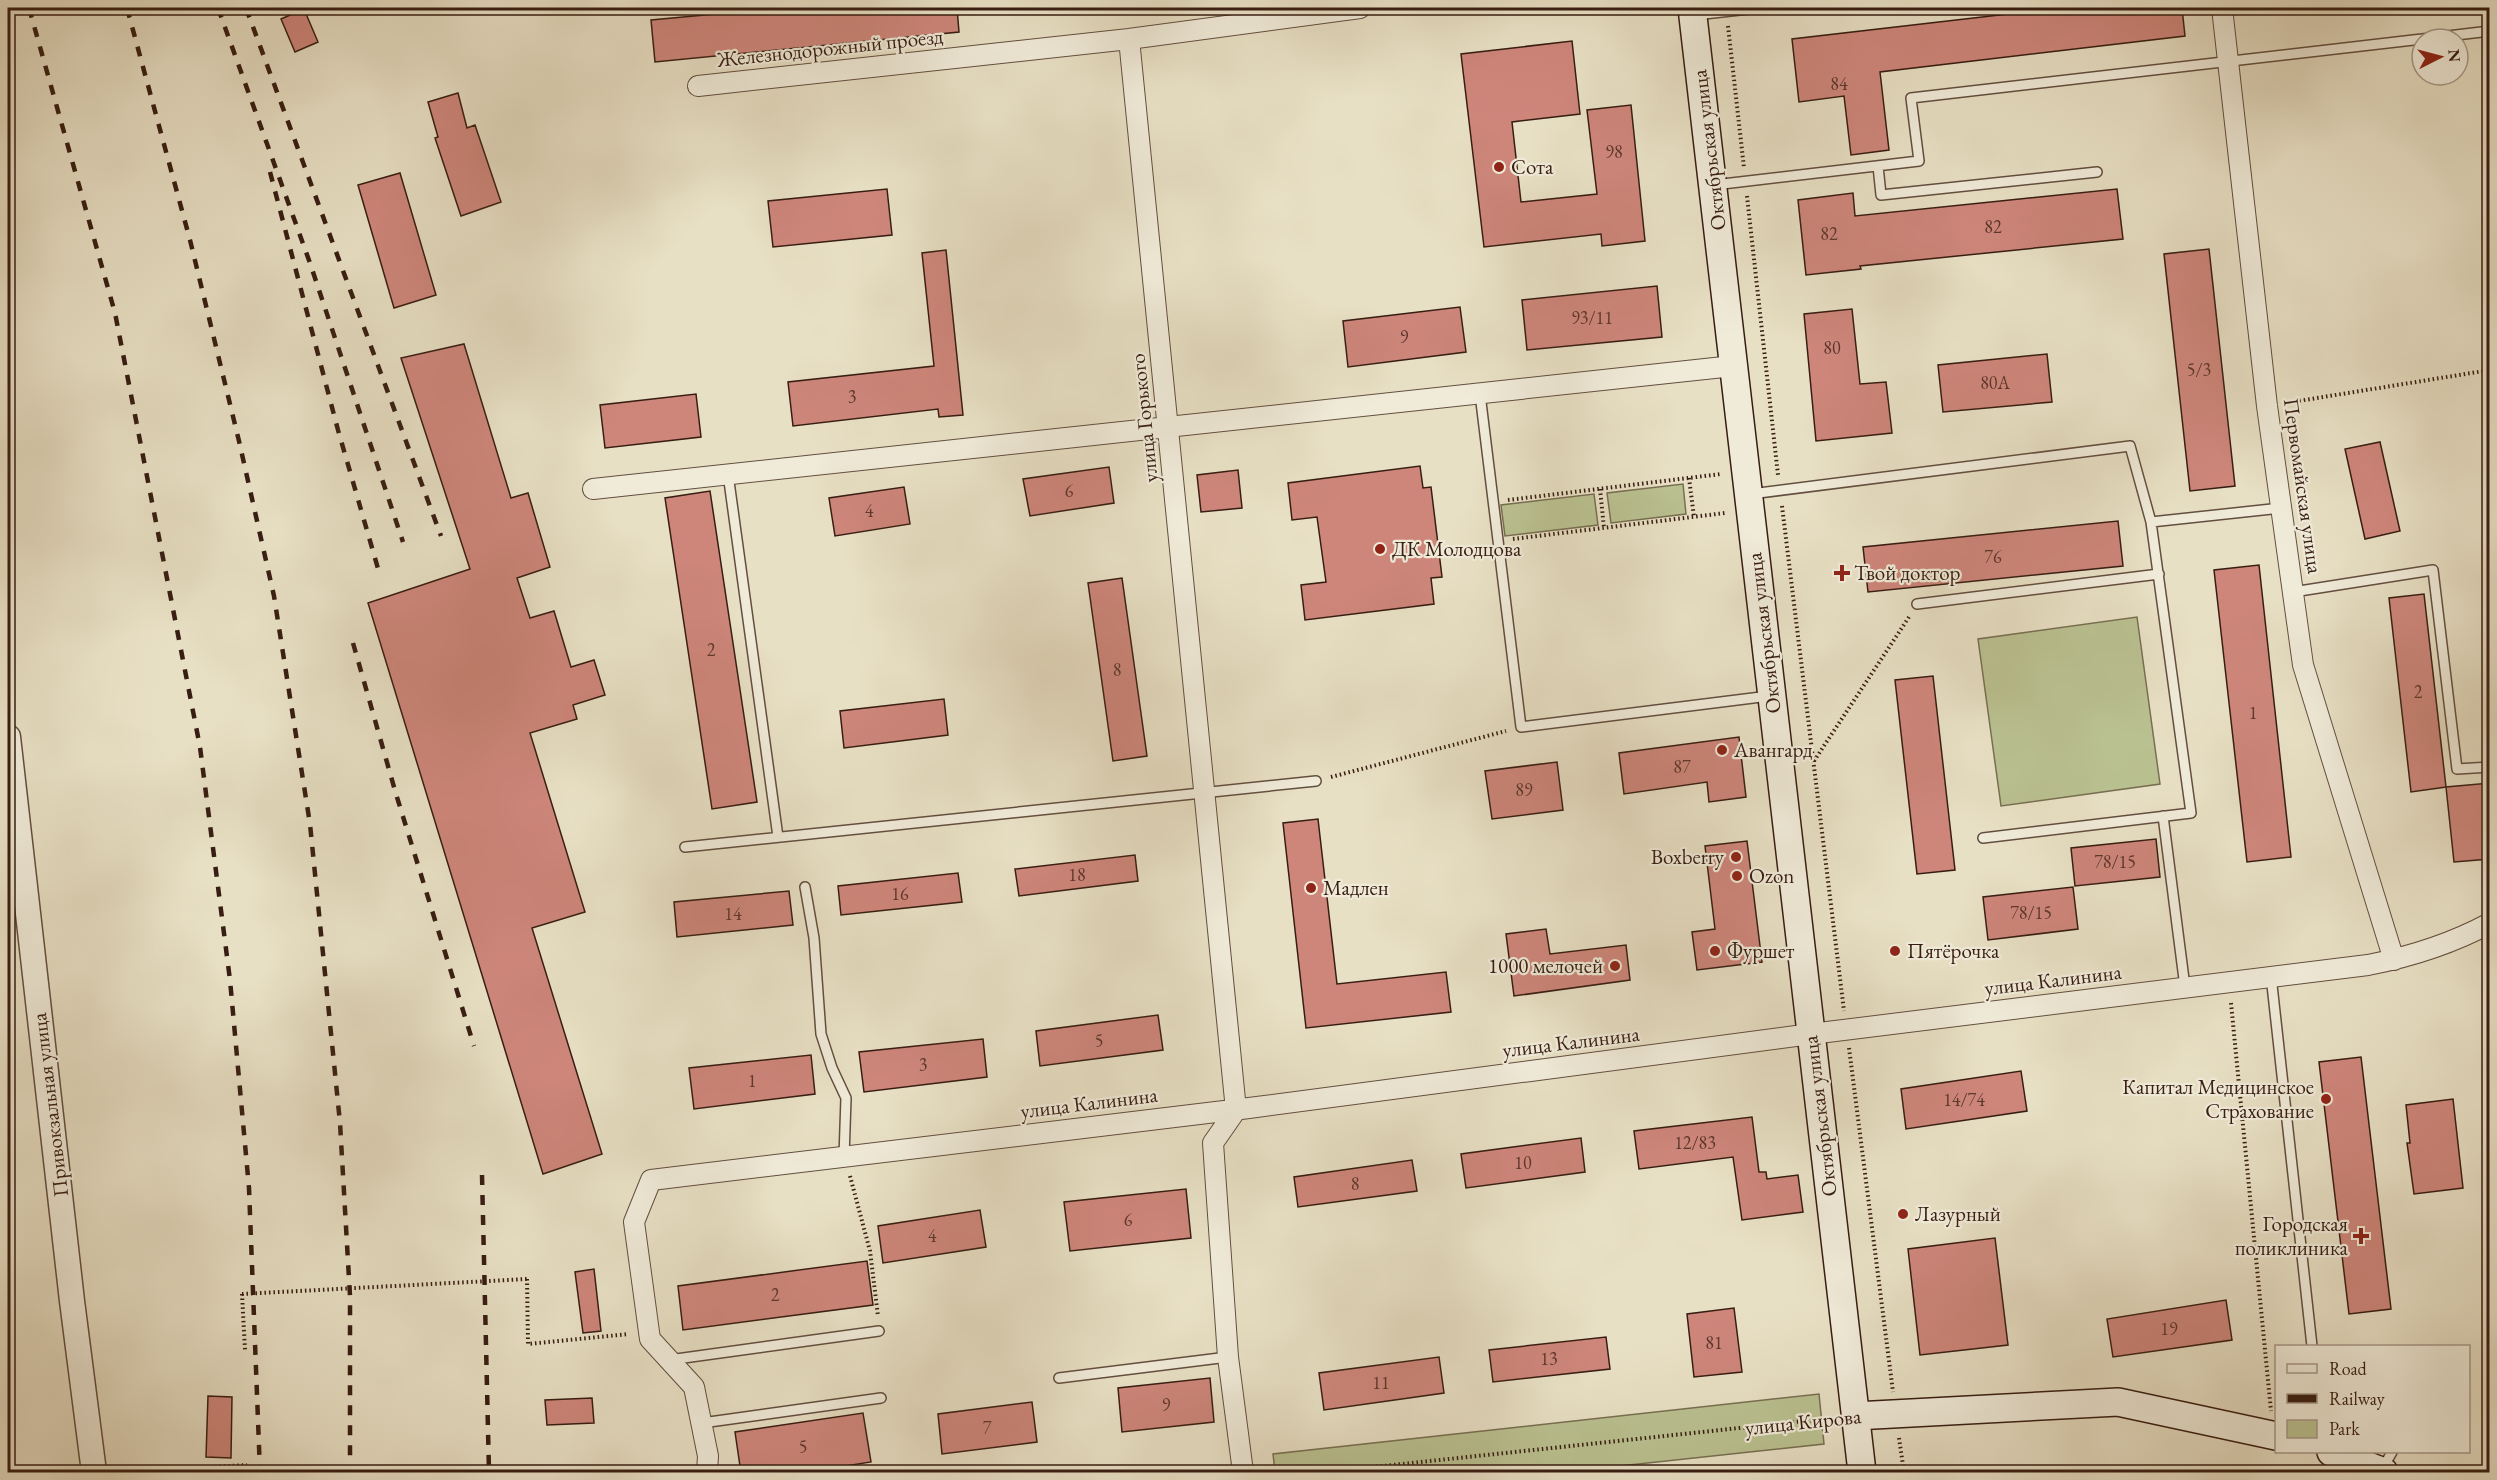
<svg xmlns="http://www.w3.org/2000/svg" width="2497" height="1480" viewBox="0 0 2497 1480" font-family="'EB Garamond',serif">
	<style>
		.green { fill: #bac191; stroke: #786f52; stroke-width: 1.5 }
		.building { fill: #ce867b; stroke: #371d12; stroke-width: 1.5 }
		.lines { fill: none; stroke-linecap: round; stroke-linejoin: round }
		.service-casing { stroke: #634e3f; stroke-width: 12 }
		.minor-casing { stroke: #634e3f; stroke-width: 22 }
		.tertiary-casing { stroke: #634e3f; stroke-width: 27 }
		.secondary-casing { stroke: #371d12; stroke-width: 30 }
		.path { stroke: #371d12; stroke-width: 4; stroke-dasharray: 1.5 3; stroke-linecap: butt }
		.service { stroke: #f0ebd9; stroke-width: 9 }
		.minor { stroke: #f0ebd9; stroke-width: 20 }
		.tertiary { stroke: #f0ebd9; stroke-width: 24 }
		.secondary { stroke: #f0ebd9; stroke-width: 27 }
		.rail { stroke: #371d12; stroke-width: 4.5; stroke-dasharray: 10 10; stroke-linecap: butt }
		.path-bridge { stroke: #371d12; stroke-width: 4; stroke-dasharray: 1.5 3; stroke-linecap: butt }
		.poi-dot { fill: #8f2418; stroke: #f0ebd9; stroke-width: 2 }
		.labels { text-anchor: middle; stroke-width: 4.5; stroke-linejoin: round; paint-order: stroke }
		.number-label { font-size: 18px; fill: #5d372c }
		.street-label { font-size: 21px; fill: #371d12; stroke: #f0ebd9 }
		.poi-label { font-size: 21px; fill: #371d12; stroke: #f0ebd9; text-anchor: start }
	</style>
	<rect width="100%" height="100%" fill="#e8e0c5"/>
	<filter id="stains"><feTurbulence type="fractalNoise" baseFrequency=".00333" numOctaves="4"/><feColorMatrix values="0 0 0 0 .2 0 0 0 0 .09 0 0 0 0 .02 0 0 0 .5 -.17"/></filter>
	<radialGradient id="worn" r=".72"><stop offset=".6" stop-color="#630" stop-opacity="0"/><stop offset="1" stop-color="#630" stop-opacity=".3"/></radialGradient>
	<path class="green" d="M1683,484L1686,514L1611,523L1607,493Z
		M1594,494L1598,525L1505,536L1501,505Z
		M2137,617L2160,784L2001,806L1978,639Z
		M1819,1394L1824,1444L1564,1472H1275L1273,1454Z"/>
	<path class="building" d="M779,8H957L959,32L655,62L651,20Z
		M2059,8H2182L2185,36L1880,72L1889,150L1851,155L1844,96L1799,102L1792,39Z
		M304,9L318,42L295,52L281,19Z
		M1572,41L1580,114L1512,122L1521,202L1597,194L1587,110L1631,105L1645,241L1602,246L1601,234L1484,247L1461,54Z
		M458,93L467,128L475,125L501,202L461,216L435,138L438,137L428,102Z
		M400,173L436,295L394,308L358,185Z
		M887,189L892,235L773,247L768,201Z
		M2117,189L2123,239L1860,266L1861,269L1806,275L1798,200L1853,193L1855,216Z
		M2209,249L2235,486L2190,491L2164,254Z
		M946,250L963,415L939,417L938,409L793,426L788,382L934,366L922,253Z
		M1657,286L1662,337L1527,350L1522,300Z
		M1460,307L1466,352L1348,367L1343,321Z
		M1852,309L1860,384L1886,382L1892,433L1816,441L1804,314Z
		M464,344L511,498L528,493L550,567L517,578L530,618L554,611L571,667L594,660L605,695L573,705L577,719L530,733L585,912L532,928L602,1154L543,1174L368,603L470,569L401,358Z
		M2047,354L2052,402L1943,412L1938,365Z
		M696,394L701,437L605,448L600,405Z
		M2380,442L2400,531L2365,539L2345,449Z
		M1420,466L1423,488L1431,487L1442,577L1431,578L1434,604L1305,620L1301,585L1326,582L1317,517L1292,520L1288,483Z
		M1109,467L1114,503L1030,516L1023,479Z
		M1238,470L1242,508L1201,512L1197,475Z
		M904,487L910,524L835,536L829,498Z
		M710,491L757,802L712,809L665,498Z
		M2118,521L2123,566L1868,592L1863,547Z
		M2259,565L2291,857L2247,862L2214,570Z
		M1122,578L1147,756L1113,761L1088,583Z
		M2424,594L2446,787L2411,792L2389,598Z
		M1933,676L1955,870L1917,874L1895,680Z
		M944,699L948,735L844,748L840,711Z
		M1739,737L1746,797L1709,802L1707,782L1624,794L1619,753Z
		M1557,762L1563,810L1492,819L1485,771Z
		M2490,783V859L2454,862L2446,787Z
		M1318,819L1337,984L1446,972L1451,1012L1306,1028L1283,823Z
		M2156,839L2160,877L2075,886L2071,848Z
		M1747,841L1762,962L1697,970L1692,932L1715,929L1705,846Z
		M1135,855L1138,881L1019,896L1015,869Z
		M958,873L962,902L841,915L838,886Z
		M2073,887L2078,929L1988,940L1983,897Z
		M789,891L793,925L677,937L674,902Z
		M1546,929L1550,954L1626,945L1630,980L1514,996L1506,934Z
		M1158,1015L1163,1050L1040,1066L1036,1031Z
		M983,1039L987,1077L864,1092L859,1052Z
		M811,1055L815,1094L694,1109L689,1068Z
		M2361,1057L2391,1309L2349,1314L2319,1062Z
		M2021,1071L2027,1111L1906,1129L1901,1089Z
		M2453,1099L2463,1188L2414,1194L2407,1143H2410L2406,1105Z
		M1752,1117L1759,1172H1766L1767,1179L1798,1175L1803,1212L1742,1220L1733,1157L1639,1169L1634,1131Z
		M1581,1138L1585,1172L1466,1188L1461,1154Z
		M1412,1160L1417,1191L1298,1207L1294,1177Z
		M1186,1189L1191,1238L1070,1251L1064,1202Z
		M980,1210L986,1247L883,1263L878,1226Z
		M1995,1238L2008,1345L1920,1355L1908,1249Z
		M867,1261L873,1305L683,1330L678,1286Z
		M594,1269L601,1331L583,1333L575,1272Z
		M2226,1300L2232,1340L2113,1357L2107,1319Z
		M1734,1308L1742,1372L1694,1377L1687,1314Z
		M1606,1337L1610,1369L1493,1382L1489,1350Z
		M1439,1357L1444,1393L1324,1410L1319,1373Z
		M1210,1378L1214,1422L1122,1432L1118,1388Z
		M208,1396L232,1397L231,1458L206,1457Z
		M592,1398L594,1423L547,1425L545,1400Z
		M1032,1402L1037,1442L942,1454L938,1414Z
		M863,1413L871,1462L801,1473H741L735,1432Z"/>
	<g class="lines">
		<g class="service-casing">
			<path id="service" d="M1695,15L1758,8
				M2422,39L2490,31
				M1878,166L1881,195L2097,172
				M1714,185L1919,161L1911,98L2422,39
				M1480,394L1521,727L1769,696
				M728,474L778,837
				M1751,494L2130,446L2151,522L2191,813L1983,838
				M2151,522L2281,508
				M2293,592L2433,570L2457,769L2490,767
				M1917,604L2159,574
				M2163,816L2185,987
				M685,847L1316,781
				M805,887L814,938L821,1034L832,1068L846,1098L844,1157
				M2271,976L2312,1346
				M669,1360L879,1331
				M1059,1378L1228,1357
				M702,1423L881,1398
				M2383,1468L2392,1452"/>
		</g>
		<g class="minor-casing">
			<path id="minor" d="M2222,8L2267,406L2303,665L2394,960
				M1129,39L1236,1110L1213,1143L1228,1357L1243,1472
				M698,86L1129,39L1360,8
				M593,489L1733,366
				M707,1472L708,1456L694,1387L650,1339L649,1332L634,1222L651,1180L1249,1108L1811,1034L2368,965C2409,957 2453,943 2490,923"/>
		</g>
		<g class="tertiary-casing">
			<path id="tertiary" d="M8,737L72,1301L94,1472"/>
		</g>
		<g class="secondary-casing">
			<path id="secondary" d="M1692,8L1862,1472
				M1855,1416L2118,1402L2276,1436
				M2331,1452L2384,1472"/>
		</g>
		<path class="path" d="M1728,26L1744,168
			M1747,196L1778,475
			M2286,403L2490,370
			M1689,478L1694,517
			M1600,489L1604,528
			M1508,500L1721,474
			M1782,506L1844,1011
			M1513,539L1725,513
			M1814,761L1909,617
			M1331,777L1506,731
			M2231,1003L2271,1411
			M1849,1048L1893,1392
			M850,1176L870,1251L878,1316
			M527,1279L528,1344L629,1334
			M242,1294L245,1350
			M1899,1438L1904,1472
			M116,1472L247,1465
			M1327,1472L1833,1418"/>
		<use href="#service" class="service"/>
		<use href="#minor" class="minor"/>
		<use href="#tertiary" class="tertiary"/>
		<use href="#secondary" class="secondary"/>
		<path class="rail" d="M29,8L115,313L200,747L230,980L249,1188L260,1472
			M127,8L190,240L239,441L274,596L310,824L340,1123L350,1296V1472
			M218,8L310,263L403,542
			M246,8L441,536
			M270,172L338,430L379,572
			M353,643L396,794L474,1046
			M482,1175L489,1472"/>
		<path class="path-bridge" d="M242,1294L527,1279"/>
	</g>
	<g class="poi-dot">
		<circle cx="1499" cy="167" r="6"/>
		<circle cx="1380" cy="549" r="6"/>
		<path d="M1839 564h6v6h6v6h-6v6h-6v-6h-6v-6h6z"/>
		<circle cx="1722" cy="750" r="6"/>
		<circle cx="1736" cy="857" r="6"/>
		<circle cx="1737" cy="876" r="6"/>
		<circle cx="1311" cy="888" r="6"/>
		<circle cx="1715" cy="951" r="6"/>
		<circle cx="1895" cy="951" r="6"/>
		<circle cx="1615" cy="966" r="6"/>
		<circle cx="2326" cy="1099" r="6"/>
		<circle cx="1903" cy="1214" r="6"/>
		<path d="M2358 1227h6v6h6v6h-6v6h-6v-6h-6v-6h6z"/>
	</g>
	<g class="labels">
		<g class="number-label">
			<text x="1839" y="90">84</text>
			<text x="1614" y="158">98</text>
			<text x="1993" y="233">82</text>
			<text x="1829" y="240">82</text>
			<text x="1592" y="324">93/11</text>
			<text x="1404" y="343">9</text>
			<text x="1832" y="354">80</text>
			<text x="2199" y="376">5/3</text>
			<text x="1995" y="389">80А</text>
			<text x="852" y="403">3</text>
			<text x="1069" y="497">6</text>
			<text x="869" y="517">4</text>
			<text x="1993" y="563">76</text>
			<text x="711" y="656">2</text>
			<text x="1117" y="676">8</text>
			<text x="2418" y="698">2</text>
			<text x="2253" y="719">1</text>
			<text x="1682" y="773">87</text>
			<text x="1524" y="796">89</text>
			<text x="2115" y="868">78/15</text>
			<text x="1077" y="881">18</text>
			<text x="900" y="900">16</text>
			<text x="2031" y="919">78/15</text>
			<text x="733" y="920">14</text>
			<text x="1099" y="1047">5</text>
			<text x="923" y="1071">3</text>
			<text x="752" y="1087">1</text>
			<text x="1964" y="1106">14/74</text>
			<text x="1695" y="1149">12/83</text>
			<text x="1523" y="1169">10</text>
			<text x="1355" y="1190">8</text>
			<text x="1128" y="1226">6</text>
			<text x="932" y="1242">4</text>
			<text x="775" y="1301">2</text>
			<text x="2169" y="1335">19</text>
			<text x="1714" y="1349">81</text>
			<text x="1549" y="1365">13</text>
			<text x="1381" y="1389">11</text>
			<text x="1166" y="1411">9</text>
			<text x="987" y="1434">7</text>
			<text x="803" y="1453">5</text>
		</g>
		<g class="street-label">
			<text transform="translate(830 48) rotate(-6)" y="7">Железнодорожный проезд</text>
			<text transform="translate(1709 150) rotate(-97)" y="7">Октябрьская улица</text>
			<text transform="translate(1144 418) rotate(-96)" y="7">улица Горького</text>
			<text transform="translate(2303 486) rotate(82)" y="7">Первомайская улица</text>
			<text transform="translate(1764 633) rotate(-97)" y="7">Октябрьская улица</text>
			<text transform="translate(2053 980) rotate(-7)" y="7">улица Калинина</text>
			<text transform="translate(1571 1042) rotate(-7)" y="7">улица Калинина</text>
			<text transform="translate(1089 1103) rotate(-7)" y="7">улица Калинина</text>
			<text transform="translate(50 1105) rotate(-97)" y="7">Привокзальная улица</text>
			<text transform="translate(1820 1116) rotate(-97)" y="7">Октябрьская улица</text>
			<text transform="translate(1803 1422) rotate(-6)" y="7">улица Кирова</text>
		</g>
		<g class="poi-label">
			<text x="1511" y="174">Сота</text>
			<text x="1392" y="556">ДК Молодцова</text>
			<text x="1854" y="580">Твой доктор</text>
			<text x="1734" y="757">Авангард</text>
			<text x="1724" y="864" text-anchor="end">Boxberry</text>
			<text x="1749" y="883">Ozon</text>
			<text x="1323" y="895">Мадлен</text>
			<text x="1727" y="958">Фуршет</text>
			<text x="1907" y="958">Пятёрочка</text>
			<text x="1603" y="973" text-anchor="end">1000 мелочей</text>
			<text x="2314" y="1094" text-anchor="end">Капитал Медицинское<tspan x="2314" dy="24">Страхование</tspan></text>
			<text x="1915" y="1221">Лазурный</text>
			<text x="2348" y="1231" text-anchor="end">Городская<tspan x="2348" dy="24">поликлиника</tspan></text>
		</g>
	</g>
	<rect width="2497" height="1480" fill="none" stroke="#e8e0c5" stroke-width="30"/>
	<rect x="9" y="9" width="2479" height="1462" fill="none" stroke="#371d12" stroke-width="3"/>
	<rect x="15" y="15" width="2467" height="1450" fill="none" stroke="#371d12" stroke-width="1.5"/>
	<rect x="2275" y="1345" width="195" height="108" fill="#f0ebd9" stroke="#a69989" stroke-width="1.5"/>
	<rect x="2287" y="1364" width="30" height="9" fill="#f0ebd9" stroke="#a69989" stroke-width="1.5"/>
	<text x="2329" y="1375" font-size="18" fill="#371d12">Road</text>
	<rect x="2287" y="1394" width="30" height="9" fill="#371d12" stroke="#a69989" stroke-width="1.5"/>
	<text x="2329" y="1405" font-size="18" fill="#371d12">Railway</text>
	<rect x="2287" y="1420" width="30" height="18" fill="#bac191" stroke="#a69989" stroke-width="1.5"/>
	<text x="2329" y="1435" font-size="18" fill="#371d12">Park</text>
	<g transform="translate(2440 57) rotate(84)"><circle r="28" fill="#f0ebd9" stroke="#a69989" stroke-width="1.5"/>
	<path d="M0-4.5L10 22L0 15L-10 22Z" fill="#8f2418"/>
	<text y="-9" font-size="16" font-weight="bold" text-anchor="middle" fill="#371d12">N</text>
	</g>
	<rect width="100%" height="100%" filter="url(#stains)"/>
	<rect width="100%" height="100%" fill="url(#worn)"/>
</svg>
